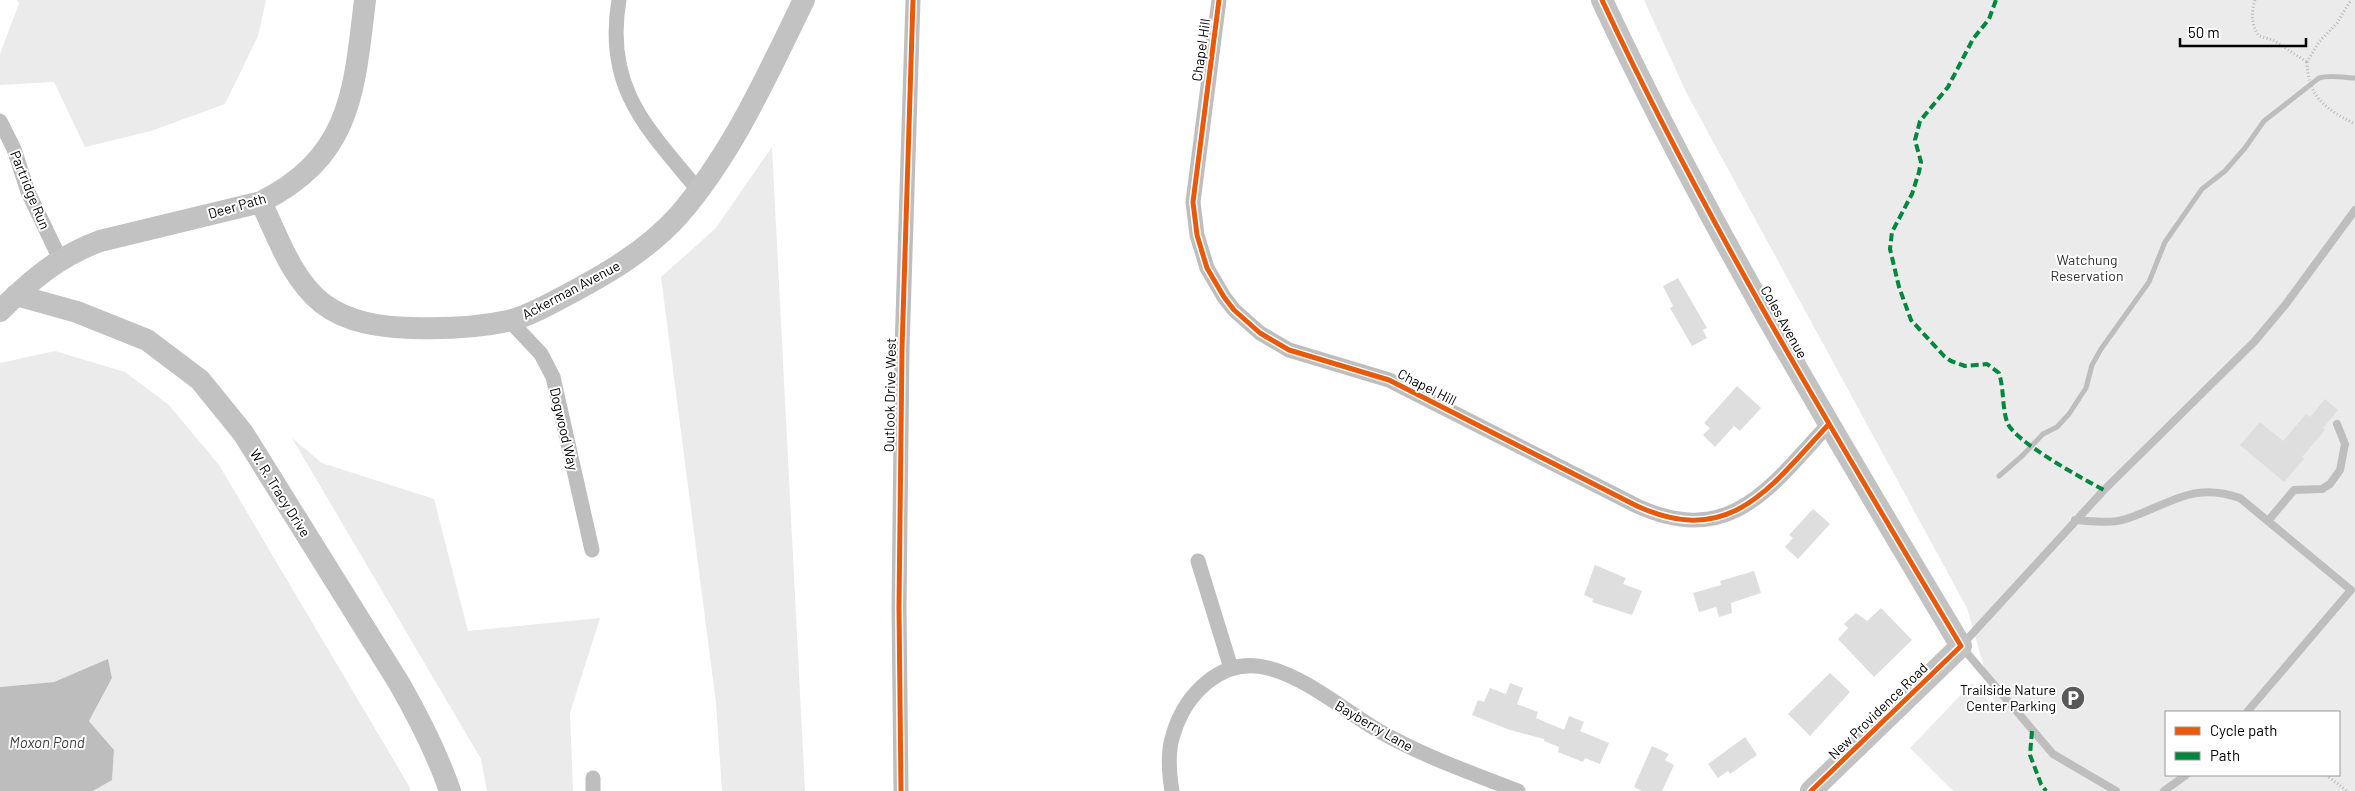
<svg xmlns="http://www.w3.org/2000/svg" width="2355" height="791" viewBox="0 0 2355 791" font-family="Barlow,sans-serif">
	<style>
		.green { fill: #ebebeb; fill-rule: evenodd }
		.water { fill: #bdbdbd }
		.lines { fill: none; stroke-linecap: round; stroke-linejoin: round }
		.stream { stroke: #bdbdbd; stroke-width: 5 }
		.building { fill: #dedede }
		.path { stroke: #b9b9b9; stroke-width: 3; stroke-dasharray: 1 2.5; stroke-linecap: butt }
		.lane { stroke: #bebebe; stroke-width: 8 }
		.street { stroke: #bebebe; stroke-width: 15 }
		.secondary { stroke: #c2c2c2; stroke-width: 22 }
		.quiet { stroke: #00873e; stroke-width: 4; stroke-dasharray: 8 4; stroke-linecap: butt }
		.cycleway-casing { stroke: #fff; stroke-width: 8 }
		.cycleway { stroke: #e8590c; stroke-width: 5 }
		.labels { text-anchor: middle; stroke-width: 4; stroke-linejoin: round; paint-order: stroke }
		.street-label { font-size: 14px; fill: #000; stroke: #fff }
		.park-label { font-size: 14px; fill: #313131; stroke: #fff }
		.poi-label { font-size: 14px; fill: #000; stroke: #fff; text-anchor: end }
		.water-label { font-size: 15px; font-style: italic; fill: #424242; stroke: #fff }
	</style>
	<rect width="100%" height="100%" fill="#fff"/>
	<path class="green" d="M17,0H266L258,36L225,104L151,131L85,147L54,82L0,85V54L19,3Z
		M1644,0H2355V791H1953L1910,748L1972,683L1996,709L1967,608L1686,92ZM2166,712H2339V775H2166Z
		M772,147L805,791H722L716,703L661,277L715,229Z
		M55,351L125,372L169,405L219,465L409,786L410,791H93L112,780L114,750L89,721L112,678L108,660L54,682L0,687V363Z
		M292,438L322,463L434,499L468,631L600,618L570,713L573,791H487L481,759Z"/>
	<path class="water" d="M108,659L112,678L89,721L114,750L112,780L93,791H0V687L54,682Z"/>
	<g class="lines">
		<path class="stream" d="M1999,476L2022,456L2043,434L2057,427L2069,414L2086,388L2092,365L2101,349L2149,282L2165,242L2202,189L2225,171L2245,148L2264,121L2319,78C2332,74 2342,78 2355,78"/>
	</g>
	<path class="building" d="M1678,278L1707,328L1703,330L1707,338L1692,346L1670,308L1673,306L1663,286Z
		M1737,386L1761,408L1740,431L1734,426L1715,447L1703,435L1710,428L1704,423Z
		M2325,399L2338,410L2323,428L2325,430L2302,457L2304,459L2284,482L2240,445L2260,422L2283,441L2306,414L2310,417Z
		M1813,509L1830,524L1798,559L1785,547L1793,538L1789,535Z
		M1595,565L1626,578L1623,584L1642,591L1632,615L1592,602L1593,599L1584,595Z
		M1754,571L1761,593L1731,603L1732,613L1719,617L1716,607L1699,612L1693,593L1721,585L1720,581Z
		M1881,608L1912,640L1874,677L1838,639L1848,628L1844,624L1856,613L1867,621Z
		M1830,673L1850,692L1810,736L1788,714Z
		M1510,683L1523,688L1517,704L1538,712L1536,718L1564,730L1569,716L1584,722L1580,731L1609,743L1600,764L1585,758L1583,762L1558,752L1559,747L1544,741V739L1510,730L1472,715L1478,700L1484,702L1490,688L1506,694Z
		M1745,737L1757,755L1730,774L1728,771L1718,778L1708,764Z
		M1652,746L1669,754L1665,760L1674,765L1662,791H1642L1634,787Z"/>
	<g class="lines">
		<path class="path" d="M2255,0C2251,13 2251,25 2259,36L2273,40L2307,62
			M2307,62C2308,98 2326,109 2355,124
			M2307,62L2319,42L2337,23L2351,0
			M2326,775L2347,791"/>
		<path class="lane" d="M2075,520C2091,521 2111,524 2126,519C2169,505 2192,481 2240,498L2351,590L2247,712
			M2268,521L2294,490L2322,489L2330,484L2340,470L2345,444L2337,424
			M2116,791L2053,754L1961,646L2104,490L2255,341L2286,304L2355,210
			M2164,791L2186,775"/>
		<path class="street" d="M619,0C604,88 647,128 699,191
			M1219,0L1193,202L1197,235L1207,268L1224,297L1234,310L1260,333L1289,350L1389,380L1637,506C1731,549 1771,486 1829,424
			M0,121L14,149L28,192L60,259
			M510,321L541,354L553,377L592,550
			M1198,561L1231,668
			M593,791V778
			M901,791L899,607L902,349L913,0
			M1172,791C1169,773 1167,753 1173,735C1185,694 1222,656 1268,668C1307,678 1345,711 1379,731C1423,756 1471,773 1518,791"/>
		<path class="secondary" d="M1602,0C1706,223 1835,435 1961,646L1811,791
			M261,202C278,237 291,278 322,303C348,323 381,327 412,328C445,329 476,328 508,321C526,317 544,307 561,298C603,276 647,251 679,215C734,151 767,75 804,0
			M16,295L77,312L147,340L200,380L243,433L399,683C419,718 437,753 450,791
			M0,311C31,280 59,256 100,241L261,202C352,156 354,91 365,0"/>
		<path class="quiet" d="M1996,0L1989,19L1973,39L1948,87L1920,121L1915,140L1921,162L1919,172L1912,194L1892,232L1890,249L1899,287L1911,320L1944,356L1951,361L1965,366L1987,364L1999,373C2004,389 2002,406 2007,422C2013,441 2085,480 2104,490
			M2032,731L2030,755L2041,784L2046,791"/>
		<g class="cycleway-casing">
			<path id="cycleway" d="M1219,0L1193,202L1197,235L1207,268L1224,297L1234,310L1260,333L1289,350L1389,380L1637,506C1731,549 1771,486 1829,424
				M1602,0C1706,223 1835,435 1961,646L1811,791
				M901,791L899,607L902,349L913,0"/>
		</g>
		<use href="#cycleway" class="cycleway"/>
	</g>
	<defs>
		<g id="parking-disc" transform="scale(1.25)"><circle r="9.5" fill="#595959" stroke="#fff"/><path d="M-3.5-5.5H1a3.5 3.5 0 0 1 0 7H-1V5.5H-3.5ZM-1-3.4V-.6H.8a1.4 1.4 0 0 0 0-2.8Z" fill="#fff"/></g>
	</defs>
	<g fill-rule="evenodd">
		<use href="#parking-disc" x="2073" y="698"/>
	</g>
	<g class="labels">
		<g class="street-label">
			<text transform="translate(1201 50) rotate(-82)" y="5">Chapel Hill</text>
			<text transform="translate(30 190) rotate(68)" y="5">Partridge Run</text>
			<text transform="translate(237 206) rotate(-16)" y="5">Deer Path</text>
			<text transform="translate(571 290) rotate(-28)" y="5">Ackerman Avenue</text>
			<text transform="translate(1784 322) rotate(61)" y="5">Coles Avenue</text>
			<text transform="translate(1427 387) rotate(27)" y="5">Chapel Hill</text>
			<text transform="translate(890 395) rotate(-89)" y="5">Outlook Drive West</text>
			<text transform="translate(564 429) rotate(77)" y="5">Dogwood Way</text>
			<text transform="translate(280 493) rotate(58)" y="5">W. R. Tracy Drive</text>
			<text transform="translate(1878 711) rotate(-44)" y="5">New Providence Road</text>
			<text transform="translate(1374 726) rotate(30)" y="5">Bayberry Lane</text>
		</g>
		<g class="park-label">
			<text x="2087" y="265">Watchung<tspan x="2087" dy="16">Reservation</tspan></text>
		</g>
		<g class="poi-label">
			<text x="2056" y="695">Trailside Nature<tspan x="2056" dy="16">Center Parking</tspan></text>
		</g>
		<g class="water-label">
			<text x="47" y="748">Moxon Pond</text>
		</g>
	</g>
	<rect x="2165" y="711" width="175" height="65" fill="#ffffff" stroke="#999999"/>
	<rect x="2175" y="727" width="25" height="8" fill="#e8590c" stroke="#999999"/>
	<text x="2210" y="736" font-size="15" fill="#000000">Cycle path</text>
	<rect x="2175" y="752" width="25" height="8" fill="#00873e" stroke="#999999"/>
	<text x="2210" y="761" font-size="15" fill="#000000">Path</text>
	<path d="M2180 38v8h126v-8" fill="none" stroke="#000000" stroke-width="2.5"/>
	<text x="2188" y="38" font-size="15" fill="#000000" stroke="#ffffff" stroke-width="4" paint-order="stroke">50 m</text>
</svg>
